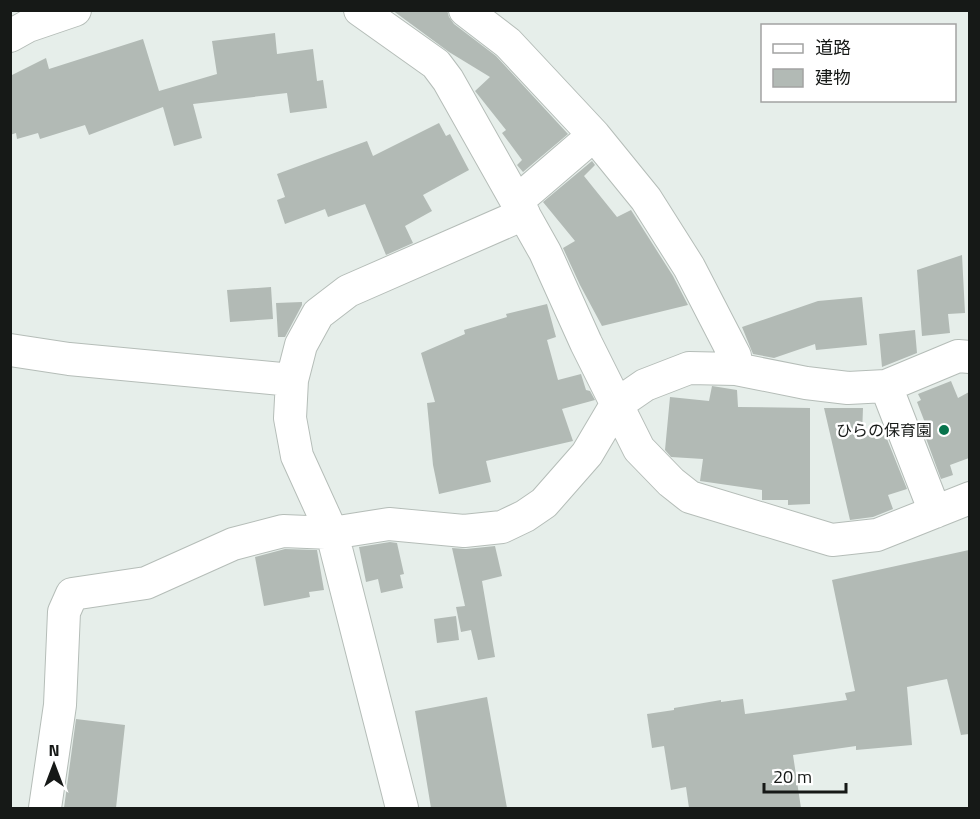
<svg xmlns="http://www.w3.org/2000/svg" width="980" height="819" viewBox="0 0 980 819" font-family="'Titillium Web','Noto Sans JP',sans-serif">
	<style>
		.building { fill: #b2bab5 }
		.lines { fill: none; stroke-linecap: round; stroke-linejoin: round }
		.minor-casing { stroke: #b5bdb8; stroke-width: 34 }
		.minor { stroke: #fff; stroke-width: 32 }
		.poi-dot { fill: #07734c; stroke: #fff; stroke-width: 2 }
		.labels { text-anchor: middle; stroke-width: 5; stroke-linejoin: round; paint-order: stroke }
		.poi-label { font-size: 16px; fill: #161917; stroke: #fff; text-anchor: end }
	</style>
	<rect width="100%" height="100%" fill="#e6eeea"/>
	<path class="building" d="M392,10H447L449,17L454,24L496,56L568,134L523,172L517,165L522,160L502,133L506,130L475,91L490,77L449,52Z
		M275,33L277,54L313,49L317,81L323,80L327,108L290,113L287,93L193,104L202,138L174,146L163,107L89,135L85,125L40,139L38,133L17,139L16,133L10,135V76L46,58L49,69L143,39L159,91L217,74L212,41Z
		M439,123L446,136L450,134L469,170L423,195L432,211L405,226L413,243L386,255L365,204L328,217L325,209L285,224L277,200L285,197L277,174L367,141L373,156Z
		M592,161L595,165L584,176L617,217L631,210L673,276L688,305L602,326L580,285L563,248L575,241L543,202Z
		M962,255L965,313L948,314L950,333L922,336L917,270Z
		M271,287L273,319L230,322L227,290Z
		M862,297L867,345L816,350L815,344L774,358L753,354L742,327L818,301Z
		M302,302V305L285,337H278L276,303Z
		M547,304L556,337L547,340L558,380L581,374L586,390L590,391L595,400L562,409L573,441L486,461L491,482L439,494L433,465L427,403L435,402L421,353L465,334L464,330L507,317L506,314Z
		M915,330L917,353L882,367L879,334Z
		M951,381L958,398L969,392V458L950,465L953,475L941,479L924,433H929L917,402L921,400L918,394Z
		M712,386L737,390L738,407L810,408V504L788,505V500H762V490L700,481L703,459L671,457L665,450L670,397L709,401Z
		M824,408H863L862,435L885,434L907,489L888,495L893,509L873,517L850,520Z
		M390,542L397,543L404,574L400,575L403,588L381,593L378,579L366,582L359,547Z
		M495,546L502,576L482,581L495,657L478,660L471,630L461,632L456,607L465,606L452,548L466,549Z
		M285,549L317,550L324,590L309,592L310,597L264,606L255,557Z
		M969,550V734L961,735L947,679L907,687L912,745L856,750V746L793,755L801,808H689L686,787L671,790L664,746L652,748L647,714L674,710V708L721,700V702L743,699L745,714L847,700L845,693L855,691L832,580Z
		M456,616L459,640L437,643L434,619Z
		M487,697L507,808H431L415,711Z
		M76,719L125,725L116,808H64Z"/>
	<g class="lines">
		<g class="minor-casing">
			<path id="minor" d="M360,10L436,64L448,80L545,252L586,343L639,449L671,482L690,497L832,540L877,535L970,498
				M465,10L508,43L594,135L646,199L689,267L735,356L736,369
				M10,36L28,26L75,10
				M517,201L594,135
				M10,350L69,359L292,380
				M886,386L935,512
				M45,808L60,705L64,612L72,594L146,583L233,544L283,531L332,533L389,524L464,531L502,527L525,516L544,503L587,454L616,405L645,385L689,368L736,369L806,383L848,388L886,386L958,356L970,357
				M402,808L332,533L297,456L290,418L292,380L301,345L318,314L348,291L524,214"/>
		</g>
		<use href="#minor" class="minor"/>
	</g>
	<circle class="poi-dot" cx="944" cy="430" r="6"/>
	<g class="labels">
		<g class="poi-label">
			<text x="932" y="436">ひらの保育園</text>
		</g>
	</g>
	<rect width="980" height="819" fill="none" stroke="#161917" stroke-width="24"/>
	<rect x="761" y="24" width="195" height="78" fill="#ffffff" stroke="#a2a3a2" stroke-width="1.5"/>
	<rect x="773" y="44" width="30" height="9" fill="#ffffff" stroke="#a2a3a2" stroke-width="1.5"/>
	<text x="815" y="54" font-size="18" fill="#161917">道路</text>
	<rect x="773" y="69" width="30" height="18" fill="#b2bab5" stroke="#a2a3a2" stroke-width="1.5"/>
	<text x="815" y="84" font-size="18" fill="#161917">建物</text>
	<g transform="translate(54 765)" stroke="#ffffff" stroke-width="4.5" paint-order="stroke">
	<path d="M0-4.5L10 22L0 15L-10 22Z" fill="#161917"/>
	<text y="-9" font-size="16" font-weight="bold" text-anchor="middle" fill="#161917">N</text>
	</g>
	<path d="M764 783v9h82v-9" fill="none" stroke="#161917" stroke-width="3"/>
	<text x="773" y="783" font-size="18" fill="#161917" stroke="#ffffff" stroke-width="4.5" paint-order="stroke">20 m</text>
</svg>
